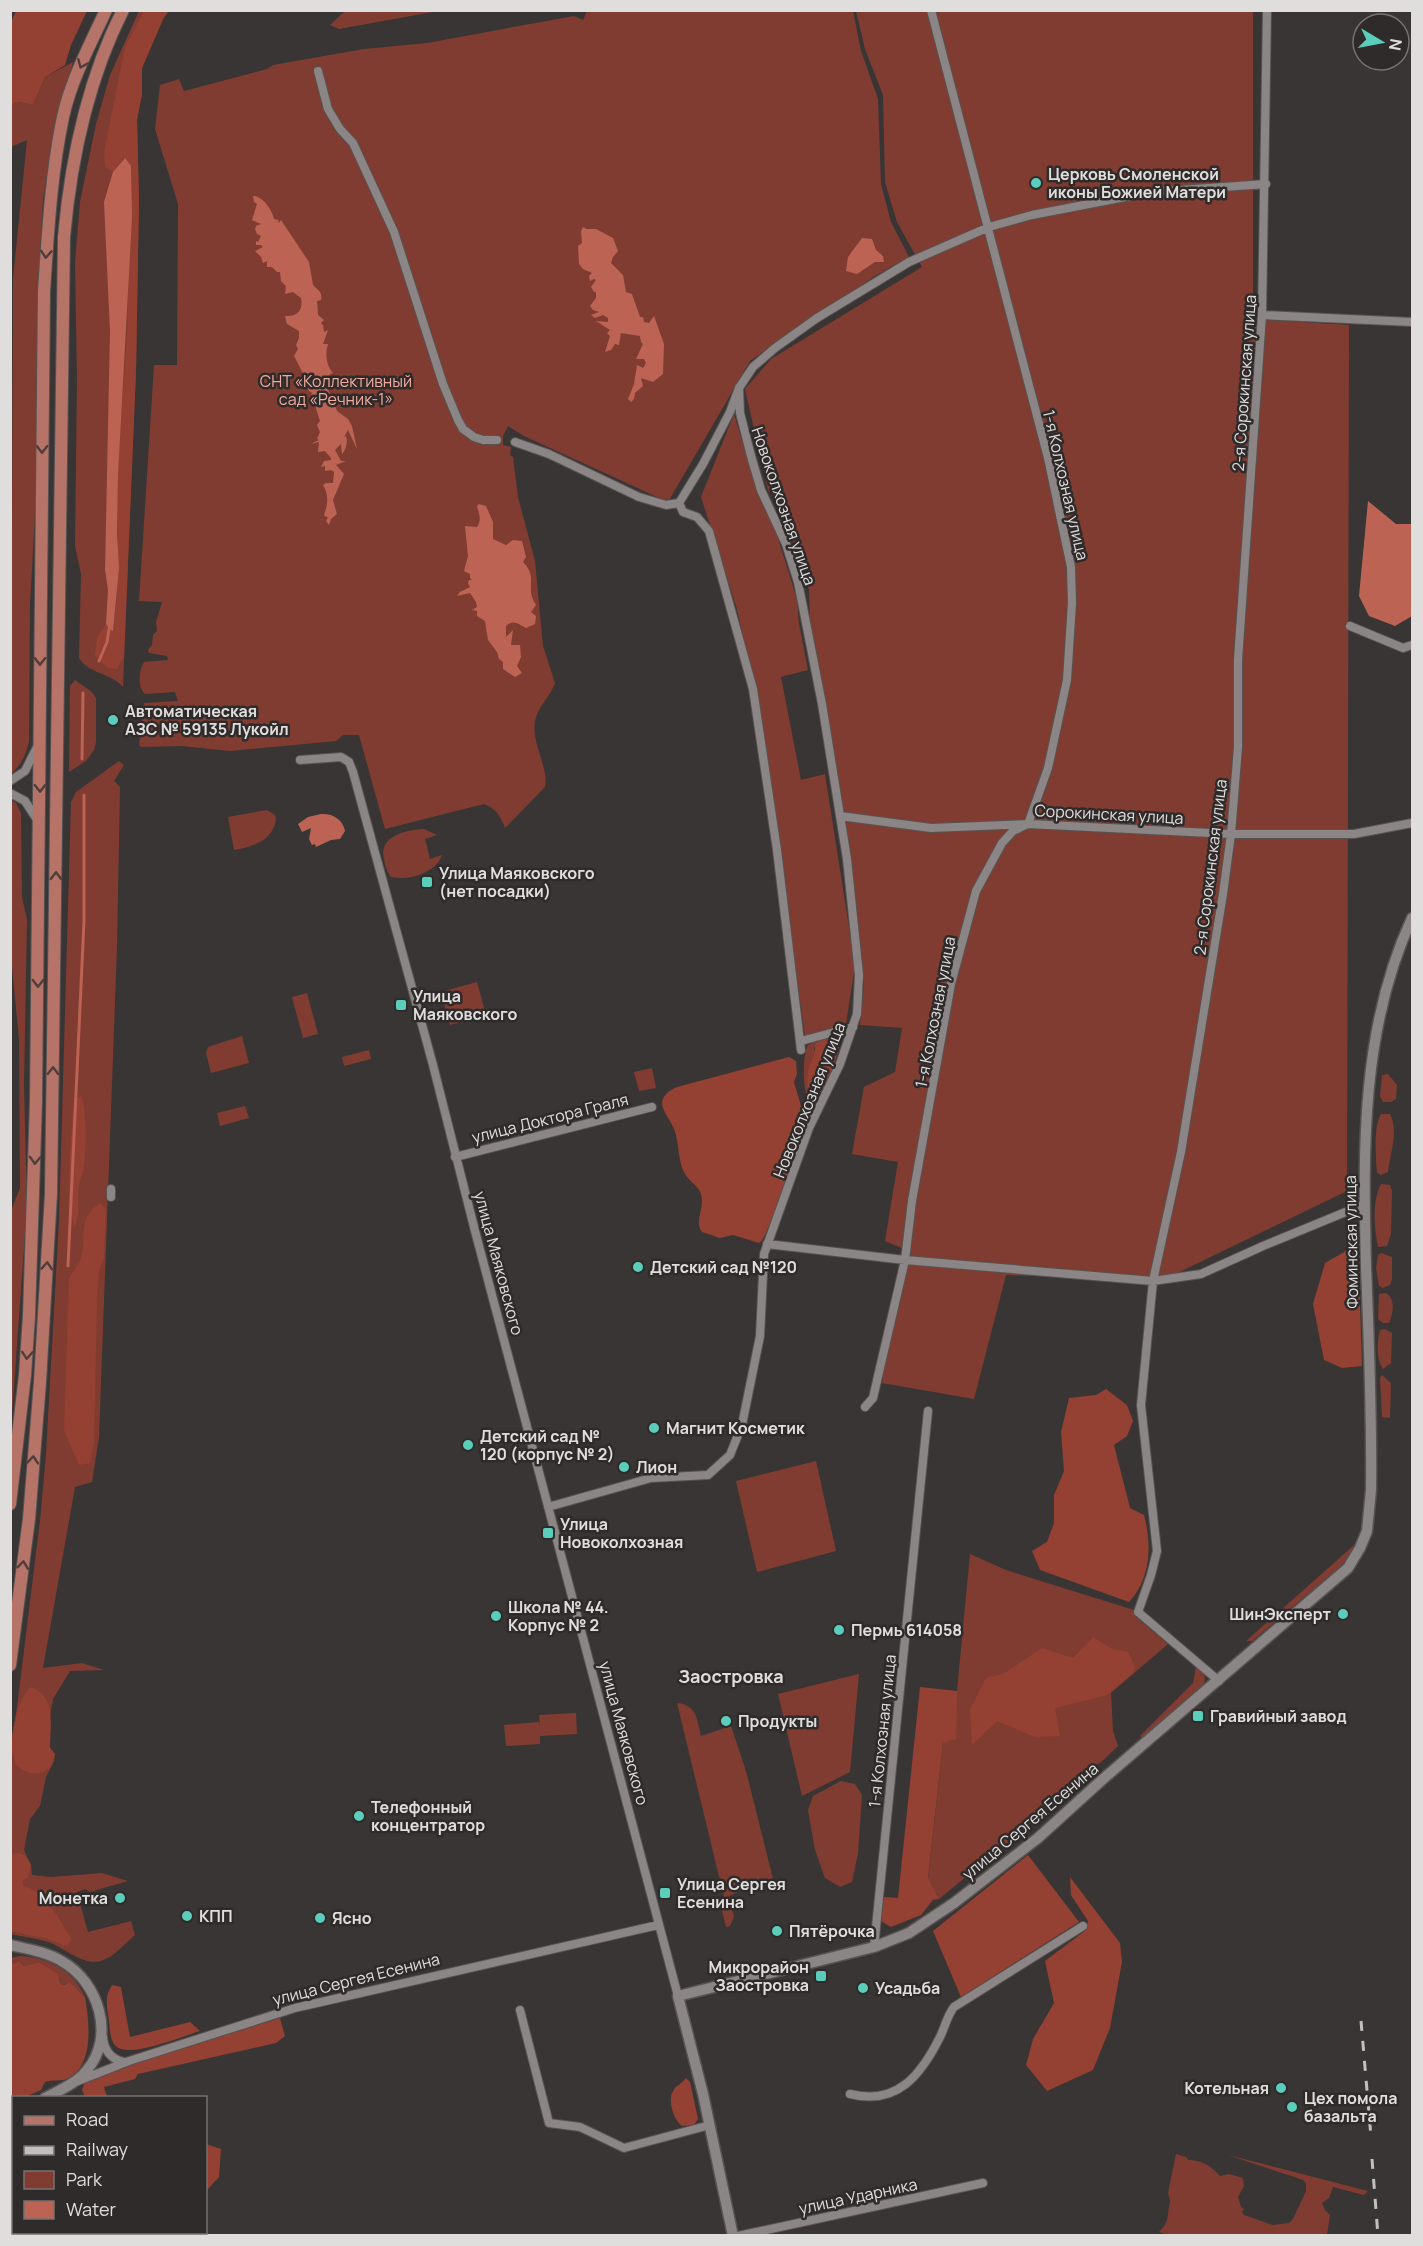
<svg xmlns="http://www.w3.org/2000/svg" width="1423" height="2246" viewBox="0 0 1423 2246" font-family="Manrope,sans-serif">
	<style>
		.green { fill: #813c31 }
		.forest { fill: #944032 }
		.water { fill: #bc6354 }
		.lines { fill: none; stroke-linecap: round; stroke-linejoin: round }
		.stream { stroke: #bc6354; stroke-width: 3 }
		.street-casing { stroke: #565352; stroke-width: 10 }
		.secondary-casing { stroke: #565352; stroke-width: 13 }
		.primary-casing { stroke: #565352; stroke-width: 14 }
		.street { stroke: #8b8685; stroke-width: 8 }
		.secondary { stroke: #8b8685; stroke-width: 10 }
		.primary { stroke: #b67469; stroke-width: 12 }
		.rail { stroke: #c2bfbf; stroke-width: 3; stroke-dasharray: 10 10; stroke-linecap: butt }
		.oneway { stroke: #513d3a }
		.poi-dot { fill: #5bcebb; stroke: #2f2b2a; stroke-width: 2 }
		.labels { text-anchor: middle; stroke-width: 5; stroke-linejoin: round; paint-order: stroke }
		.poi-label { font-size: 16px; font-weight: bold; fill: #e0dddd; stroke: #2f2b2a; text-anchor: start }
		.park-label { font-size: 16px; fill: #f2aa9c; stroke: #2f2b2a }
		.street-label { font-size: 16px; fill: #e0dddd; stroke: #2f2b2a }
		.neighbourhood-label { font-size: 18px; font-weight: bold; fill: #e0dddd; stroke: #2f2b2a }
	</style>
	<rect width="100%" height="100%" fill="#393534"/>
	<path class="green" d="M346,10H438V11L339,29L330,25Z
		M139,11H169L164,17L142,68V94L137,120L139,200L136,370L123,687C111,673 89,674 79,658L81,574L75,546L77,381L75,262L80,202L96,124L110,75Z
		M587,11H853L861,51L878,99L881,184L891,222L909,257L875,276L750,361L668,502L524,436L508,426L503,436V445L511,447L510,455L513,457L518,497L535,561L543,646L555,683C550,697 538,706 535,721C531,743 549,768 545,787L505,828C501,817 496,808 484,804L385,829L359,735H343L336,741L230,751L182,746L141,747L139,745L144,703L178,701L175,692L145,694C137,687 139,670 144,662L168,660L167,656L149,653L148,650L152,645L153,635L157,631L156,622L162,602L139,601L154,365H177L178,204L155,129L160,85L179,79L184,91L267,69L273,65L364,49L427,43L574,16L583,20Z
		M856,11H1253V319L1349,325L1347,1191L1163,1280L1006,1275L974,1399L882,1383L904,1249L885,1241L898,1162L852,1154L864,1087L895,1072L902,1028L860,1025L864,984L846,825L810,623L809,590L781,504L768,490L745,389L771,359L922,267L897,222L885,182L883,95L865,49Z
		M73,62L52,144L43,200L41,235L37,479L30,604L29,741C26,755 22,764 11,774L13,279L27,140L11,147V105L19,102L33,105L45,77Z
		M734,414L758,494L770,513L797,599L799,624L808,670L781,677L801,780L825,774L855,966L846,1024L805,1036L757,701L737,609L701,497Z
		M75,680L92,692L96,698V742L94,750L86,761L69,772L70,686Z
		M119,761L124,765L114,781L120,787L117,947L99,1437L92,1482L75,1487L43,1668L82,1663L104,1670L70,1671L53,1699L50,1717V1748L55,1754L54,1761L46,1777L40,1806L30,1819L24,1850L31,1865L32,1875L51,1877L102,1873L128,1881L90,1892L85,1889L77,1892L88,1932L131,1921L135,1935C125,1943 114,1957 101,1961C83,1966 65,1948 48,1942C36,1938 23,1937 11,1934V1742L17,1707L40,1521L46,1454L59,1221L71,802L76,792Z
		M11,800L16,803L21,813L22,897L27,920L24,1085L27,1206L11,1428L10,1213L20,1188L19,1039L10,946Z
		M267,810L275,815L276,819C273,841 252,847 234,850L228,817Z
		M424,829L437,835L425,839L430,859L442,855C436,873 408,881 391,877C387,872 385,866 384,859C378,836 406,830 424,829Z
		M477,982L486,1015L450,1025L441,992Z
		M307,993L318,1034L303,1038L292,997Z
		M242,1036L249,1063L211,1073L206,1053L208,1047Z
		M819,1040L814,1048L816,1056L811,1063V1104C802,1096 802,1056 808,1045Z
		M369,1050L371,1059L344,1066L342,1057Z
		M652,1068L656,1088L639,1091L634,1072Z
		M1388,1074L1397,1085L1396,1099L1391,1102H1383L1380,1096L1382,1075Z
		M245,1106L249,1118L220,1126L217,1113Z
		M1381,1114H1390C1399,1131 1390,1154 1388,1172L1381,1175L1377,1173C1376,1159 1373,1126 1381,1114Z
		M1381,1184L1390,1185L1392,1191L1391,1234L1387,1246L1378,1247C1374,1228 1372,1201 1381,1184Z
		M1381,1253L1392,1257V1279L1390,1285L1383,1288L1379,1286L1376,1268L1378,1255Z
		M1386,1293C1396,1299 1393,1314 1389,1323H1383L1378,1319L1379,1294Z
		M1385,1329L1392,1333L1391,1363L1383,1369C1376,1360 1377,1341 1380,1330Z
		M1382,1375L1391,1383L1390,1418L1382,1417L1380,1378Z
		M816,1461L836,1551L757,1572L736,1481Z
		M1353,1546H1356L1341,1566L1252,1641H1246Z
		M970,1554L1006,1570L1134,1610L1136,1617L1168,1644L1111,1693L1113,1731L1118,1746L1100,1763L1087,1768L1072,1782L1060,1799L939,1899L928,1879L943,1743L957,1691Z
		M1196,1666L1205,1674L1204,1686L1143,1738L1140,1736L1193,1683Z
		M859,1674L850,1772L802,1796L778,1694Z
		M677,1703C697,1705 697,1720 701,1736L731,1726L746,1771L775,1887L774,1892L764,1885L756,1884L729,1896L734,1917L730,1926L726,1927L719,1899L724,1897Z
		M576,1713L577,1734L540,1736V1744L506,1746L504,1725L539,1722L540,1728L539,1715Z
		M841,1781L855,1784L862,1795L858,1853L852,1882L840,1887L825,1878L815,1850L808,1810L813,1796Z
		M20,1956C48,1957 74,1971 85,1997C79,1993 76,1986 69,1982L63,1985L61,1984L60,1978L39,1962L24,1966L19,1961L11,1964L10,1958Z
		M1176,2154L1186,2157L1188,2160C1202,2160 1211,2166 1220,2176L1229,2174L1243,2178L1244,2186L1238,2197L1241,2207L1244,2209L1242,2212L1244,2215L1273,2225L1289,2223L1293,2219L1306,2191V2183L1303,2180L1228,2155L1368,2191L1364,2195L1333,2187L1329,2198L1322,2203L1325,2210L1330,2215L1327,2235H1168L1159,2232L1165,2225L1167,2220L1170,2201L1168,2193Z"/>
	<path class="forest" d="M16,11H87L71,45L65,65L45,77L33,105L19,102L11,105V22Z
		M144,11H169L164,17L142,68V94L137,120L139,200L136,370L124,656L117,669L108,668L95,656L97,637L106,624L109,629L113,631C121,579 116,528 118,476C119,428 125,379 127,331C129,273 126,216 124,158L113,172L105,167L104,152L125,47Z
		M838,1035L843,1037C839,1044 839,1048 837,1055C832,1072 824,1089 816,1105L812,1107C807,1098 806,1078 809,1068C812,1057 815,1060 815,1045L819,1040Z
		M789,1057L796,1061L797,1074L794,1082L801,1106L804,1132L777,1219C764,1226 769,1235 759,1243L733,1235L720,1238L702,1232C693,1220 707,1206 700,1192C697,1185 689,1181 685,1174C677,1160 680,1144 674,1129C671,1121 663,1112 662,1104C662,1095 670,1090 677,1087Z
		M81,1096C88,1109 86,1156 83,1171C82,1176 80,1180 79,1185C76,1198 82,1215 74,1227L69,1201L70,1151L74,1100Z
		M100,1203L106,1209L104,1258L99,1270L97,1297L94,1443L90,1463L79,1465L64,1430L69,1278C73,1272 77,1266 80,1261C88,1239 76,1218 100,1203Z
		M1358,1244L1362,1366L1342,1368L1324,1360L1313,1304L1325,1263Z
		M1106,1389L1127,1405L1133,1421L1127,1436L1114,1445L1130,1508L1144,1515C1152,1545 1151,1578 1129,1602L1040,1570L1032,1551L1047,1542L1054,1523V1495L1064,1471L1061,1432L1069,1398L1096,1395Z
		M1093,1637L1112,1649L1128,1652L1135,1667L1133,1673L1107,1695L1055,1708L1060,1736L1035,1737L997,1721L972,1745L970,1710L986,1678L1003,1674L1042,1648L1073,1658Z
		M31,1687C57,1697 50,1724 50,1748L55,1754L51,1767C37,1777 29,1775 16,1765C15,1761 13,1755 12,1751C11,1735 18,1696 31,1687Z
		M920,1687L957,1691L956,1739L943,1743L928,1878L939,1899L933,1900L921,1915L891,1927L881,1921L884,1897L898,1898Z
		M20,1853L25,1856L31,1865L28,1877L23,1880V1886C44,1890 59,1919 70,1936L71,1941L66,1946L48,1939L11,1931V1854Z
		M1028,1855L1079,1922L961,1997L933,1931Z
		M1070,1877L1120,1943L1122,1962L1110,2028L1093,2070L1047,2091L1026,2065L1033,2039L1054,2003L1045,1961L1086,1930L1088,1921L1071,1895Z
		M19,1961L24,1966L39,1962L58,1974L61,1984L64,1985L69,1982C76,1986 79,1993 85,1997C89,2020 95,2065 68,2078C62,2082 52,2079 45,2082L41,2090L25,2097L14,2098L13,2103L11,2104V1964Z
		M112,1985L121,1987L130,2037L190,2022L200,2031C183,2036 131,2058 117,2047C110,2042 110,2030 109,2021C107,2007 104,1997 112,1985Z
		M280,2018L285,2036L276,2043L138,2074L135,2079L104,2087L107,2097H85L82,2090L85,2082L89,2080L141,2061Z
		M686,2078L690,2082L698,2119L694,2125L682,2126C673,2119 666,2098 675,2088C678,2085 683,2082 686,2078Z
		M13,2128V2209L11,2202L10,2129Z
		M206,2144L221,2149L219,2177L206,2191Z
		M15,2233L158,2232L163,2235L15,2236Z"/>
	<path class="water" d="M125,158L131,166L132,218L118,475L117,533L119,568L113,631L109,629L106,624L108,590L105,570L110,331L104,202L113,172Z
		M253,196C262,196 272,209 274,219L278,220L279,223L281,220L309,262L313,285C317,290 323,291 321,300L317,301L318,315L324,320L321,323L323,325L324,332L328,330L323,344H328C325,353 326,366 333,373L330,374L327,387L337,411L348,419L352,426L357,449L348,430L344,437L346,436C348,441 346,450 342,454L341,444L335,450L341,461H346L336,465L344,474L333,500L337,514L331,519L329,525L326,521L328,517H326L324,515C328,504 329,495 323,485L326,483H333L334,472L331,470L325,471V466L321,467L324,461L331,460V458L325,451L318,452L319,442L311,444L319,440L317,439L320,432L317,425L320,421L315,405L317,400L311,395L312,393L309,391L305,383L307,381L294,356L298,349L296,345L299,338V331L287,324L285,316C298,317 303,310 301,298L293,292L285,294L286,286L281,281L280,272H277L272,267H267V261L263,263L261,257L255,251L263,247L261,245H256V241L258,242L261,236L257,234L255,229L256,226L261,224L252,220L257,204L254,202Z
		M583,227L586,229H596L613,238L618,251L613,257L611,263L623,275L626,292L632,294L640,317H643L644,322L649,323L654,316L664,344L663,374L653,382L641,378L643,386L635,393L634,399L631,402L628,399L634,384L637,365L643,368L646,363L644,359H636L643,344L641,342L640,336L621,333L619,345L615,344L611,350L605,352L610,336L607,333L610,330L596,321L608,322V318L603,315L595,318L591,315L599,312L593,310L590,306L596,298V292H594L591,287L596,280L594,279L590,281L589,276L592,273L583,269L579,264L578,246L582,243L581,231Z
		M862,238L872,239L876,250L883,256L884,262H875L857,274L846,271L848,257Z
		M1368,501L1396,524H1412V616L1395,626L1369,616L1359,596Z
		M479,504L486,506L493,522V539L506,545L513,540L522,541L526,557L523,562C539,578 524,587 536,605L531,612L536,616L535,624L526,628C518,624 514,619 506,626V637L513,630L511,645H520L521,657L517,666L522,673L515,677L503,669V662L499,659L497,652L488,640L485,621L477,616V611L472,610L477,607L476,602L470,593L457,596L460,592L470,587L468,583L469,580H472L470,578V574L464,571L468,556L465,526L477,527C482,520 479,514 477,506Z
		M321,814C332,813 343,819 345,831L340,839L331,840L316,847L315,844L312,845L309,839L311,828L302,832L298,824L308,817Z"/>
	<g class="lines">
		<path class="stream" d="M99,661L107,642L109,629
			M82,759L83,693
			M68,1266L84,921V795"/>
		<g class="street-casing">
			<path id="street" d="M318,71L328,109L340,129L353,143L394,232L443,384L458,420L463,429L474,437L483,440H497
				M1262,315L1412,322
				M515,442L549,454L639,497L666,505L679,503L703,464L730,412L739,388L753,367L775,348L817,318L909,262L989,227L1032,215L1151,192L1266,184
				M679,503L683,512L697,517L709,531L753,689L777,850L801,1050
				M1350,626L1403,648L1412,645
				M300,760L341,757L349,762L353,772L433,1065L475,1231L678,1996
				M10,781L25,771L36,749
				M10,793L25,801L36,818
				M840,816L931,828L1028,824L1231,834H1354L1412,823
				M801,1041L853,1027
				M455,1157L652,1107
				M111,1197V1189
				M767,1244L905,1260L1153,1281L1201,1274L1263,1246L1365,1204
				M865,1407L873,1398L905,1260L912,1201L951,984L976,891L1002,843L1013,831L1028,824L1048,768L1067,680L1072,603L1071,567L1048,458L931,10
				M548,1507L651,1478L708,1475L730,1455L742,1425L760,1336L764,1254L809,1128L840,1064L857,1014L859,975L847,859L822,704L798,582L786,544L761,490L751,456L740,413L739,388
				M1219,1681L1138,1612L1151,1575L1157,1551L1141,1405L1153,1281L1181,1152L1223,894L1231,834L1238,747V660L1262,315L1267,10
				M874,1947L928,1411
				M520,2010L549,2123L580,2127L624,2148L710,2125
				M103,2037C104,2050 110,2059 124,2062
				M78,2081L129,2061L295,2008L658,1925
				M850,2094C897,2106 921,2075 940,2037C945,2027 947,2016 954,2007L1083,1926
				M10,2209H14
				M175,2232L180,2236
				M738,2236L983,2183"/>
		</g>
		<g class="secondary-casing">
			<path id="secondary" d="M10,1945C28,1949 47,1952 63,1962C98,1982 116,2036 87,2070C77,2083 60,2090 45,2098
				M10,2116L14,2115
				M733,2236L703,2094L678,1996L874,1947L909,1933L954,1903L1038,1838L1103,1779L1348,1568L1360,1548L1367,1531L1371,1490C1372,1416 1369,1341 1366,1267C1363,1148 1361,1028 1412,918"/>
		</g>
		<g class="primary-casing">
			<path id="primary" d="M10,1504L25,1375L29,1316L36,1101L44,291C48,233 51,174 63,117C71,80 90,45 106,10
				M10,1665L29,1519L40,1382L51,1194L64,237C71,158 87,81 123,10"/>
		</g>
		<use href="#street" class="street"/>
		<use href="#secondary" class="secondary"/>
		<use href="#primary" class="primary"/>
		<path class="rail" d="M1361,2021L1371,2137
			M1372,2159L1378,2236"/>
	</g>
	<defs><path id="oneway-chevron" d="M-2-3.5L2.5 0L-2 3.5" fill="none" stroke-width="1.6" stroke-linecap="round" stroke-linejoin="round" transform="scale(1.5)"/></defs>
	<g class="oneway">
		<use href="#oneway-chevron" transform="translate(82 64) rotate(113)"/>
		<use href="#oneway-chevron" transform="translate(46 254) rotate(94)"/>
		<use href="#oneway-chevron" transform="translate(42 449) rotate(91)"/>
		<use href="#oneway-chevron" transform="translate(40 661) rotate(91)"/>
		<use href="#oneway-chevron" transform="translate(40 788) rotate(89)"/>
		<use href="#oneway-chevron" transform="translate(56 876) rotate(-89)"/>
		<use href="#oneway-chevron" transform="translate(38 983) rotate(91)"/>
		<use href="#oneway-chevron" transform="translate(53 1071) rotate(-89)"/>
		<use href="#oneway-chevron" transform="translate(35 1160) rotate(92)"/>
		<use href="#oneway-chevron" transform="translate(47 1266) rotate(-86)"/>
		<use href="#oneway-chevron" transform="translate(27 1355) rotate(94)"/>
		<use href="#oneway-chevron" transform="translate(33 1460) rotate(-85)"/>
		<use href="#oneway-chevron" transform="translate(23 1565) rotate(-83)"/>
	</g>
	<g class="poi-dot">
		<circle cx="1036" cy="183" r="6"/>
		<circle cx="113" cy="720" r="6"/>
		<rect x="421" y="876" width="12" height="12" rx="3"/>
		<rect x="395" y="999" width="12" height="12" rx="3"/>
		<circle cx="638" cy="1267" r="6"/>
		<circle cx="654" cy="1428" r="6"/>
		<circle cx="468" cy="1445" r="6"/>
		<circle cx="624" cy="1467" r="6"/>
		<rect x="542" y="1527" width="12" height="12" rx="3"/>
		<circle cx="1343" cy="1614" r="6"/>
		<circle cx="496" cy="1616" r="6"/>
		<circle cx="839" cy="1630" r="6"/>
		<rect x="1192" y="1710" width="12" height="12" rx="3"/>
		<circle cx="726" cy="1721" r="6"/>
		<circle cx="359" cy="1816" r="6"/>
		<rect x="659" y="1887" width="12" height="12" rx="3"/>
		<circle cx="120" cy="1898" r="6"/>
		<circle cx="187" cy="1916" r="6"/>
		<circle cx="320" cy="1918" r="6"/>
		<circle cx="777" cy="1931" r="6"/>
		<rect x="815" y="1970" width="12" height="12" rx="3"/>
		<circle cx="863" cy="1988" r="6"/>
		<circle cx="1281" cy="2088" r="6"/>
		<circle cx="1292" cy="2107" r="6"/>
	</g>
	<g class="labels">
		<g class="poi-label">
			<text x="1048" y="180">Церковь Смоленской<tspan x="1048" dy="18">иконы Божией Матери</tspan></text>
			<text x="125" y="717">Автоматическая<tspan x="125" dy="18">АЗС № 59135 Лукойл</tspan></text>
			<text x="439" y="879">Улица Маяковского<tspan x="439" dy="18">(нет посадки)</tspan></text>
			<text x="413" y="1002">Улица<tspan x="413" dy="18">Маяковского</tspan></text>
			<text x="650" y="1273">Детский сад №120</text>
			<text x="666" y="1434">Магнит Косметик</text>
			<text x="480" y="1442">Детский сад №<tspan x="480" dy="18">120 (корпус № 2)</tspan></text>
			<text x="636" y="1473">Лион</text>
			<text x="560" y="1530">Улица<tspan x="560" dy="18">Новоколхозная</tspan></text>
			<text x="508" y="1613">Школа № 44.<tspan x="508" dy="18">Корпус № 2</tspan></text>
			<text x="1331" y="1620" text-anchor="end">ШинЭксперт</text>
			<text x="851" y="1636">Пермь 614058</text>
			<text x="1210" y="1722">Гравийный завод</text>
			<text x="738" y="1727">Продукты</text>
			<text x="371" y="1813">Телефонный<tspan x="371" dy="18">концентратор</tspan></text>
			<text x="677" y="1890">Улица Сергея<tspan x="677" dy="18">Есенина</tspan></text>
			<text x="108" y="1904" text-anchor="end">Монетка</text>
			<text x="199" y="1922">КПП</text>
			<text x="332" y="1924">Ясно</text>
			<text x="789" y="1937">Пятёрочка</text>
			<text x="809" y="1973" text-anchor="end">Микрорайон<tspan x="809" dy="18">Заостровка</tspan></text>
			<text x="875" y="1994">Усадьба</text>
			<text x="1269" y="2094" text-anchor="end">Котельная</text>
			<text x="1304" y="2104">Цех помола<tspan x="1304" dy="18">базальта</tspan></text>
		</g>
		<g class="park-label">
			<text x="336" y="387">СНТ «Коллективный<tspan x="336" dy="18">сад «Речник-1»</tspan></text>
		</g>
		<g class="street-label">
			<text transform="translate(1244 383) rotate(-86)" y="6">2-я Сорокинская улица</text>
			<text transform="translate(1066 485) rotate(77)" y="6">1-я Колхозная улица</text>
			<text transform="translate(784 506) rotate(71)" y="6">Новоколхозная улица</text>
			<text transform="translate(1109 814) rotate(3)" y="6">Сорокинская улица</text>
			<text transform="translate(1210 867) rotate(-83)" y="6">2-я Сорокинская улица</text>
			<text transform="translate(935 1012) rotate(-79)" y="6">1-я Колхозная улица</text>
			<text transform="translate(809 1100) rotate(-68)" y="6">Новоколхозная улица</text>
			<text transform="translate(550 1118) rotate(-14)" y="6">улица Доктора Граля</text>
			<text transform="translate(1351 1242) rotate(-91)" y="6">Фоминская улица</text>
			<text transform="translate(499 1263) rotate(75)" y="6">улица Маяковского</text>
			<text transform="translate(882 1731) rotate(-84)" y="6">1-я Колхозная улица</text>
			<text transform="translate(624 1733) rotate(75)" y="6">улица Маяковского</text>
			<text transform="translate(1030 1821) rotate(-40)" y="6">улица Сергея Есенина</text>
			<text transform="translate(356 1979) rotate(-14)" y="6">улица Сергея Есенина</text>
			<text transform="translate(858 2196) rotate(-12)" y="6">улица Ударника</text>
		</g>
		<g class="neighbourhood-label">
			<text x="731" y="1683">Заостровка</text>
		</g>
	</g>
	<rect width="1423" height="2246" fill="none" stroke="#e0dddd" stroke-width="24"/>
	<rect x="12" y="2096" width="195" height="138" fill="#2f2b2a" stroke="#767272" stroke-width="1.5"/>
	<rect x="24" y="2116" width="30" height="9" fill="#b67469" stroke="#767272" stroke-width="1.5"/>
	<text x="66" y="2126" font-size="18" fill="#e0dddd">Road</text>
	<rect x="24" y="2146" width="30" height="9" fill="#c2bfbf" stroke="#767272" stroke-width="1.5"/>
	<text x="66" y="2156" font-size="18" fill="#e0dddd">Railway</text>
	<rect x="24" y="2171" width="30" height="18" fill="#813c31" stroke="#767272" stroke-width="1.5"/>
	<text x="66" y="2186" font-size="18" fill="#e0dddd">Park</text>
	<rect x="24" y="2201" width="30" height="18" fill="#bc6354" stroke="#767272" stroke-width="1.5"/>
	<text x="66" y="2216" font-size="18" fill="#e0dddd">Water</text>
	<g transform="translate(1381 42) rotate(100)"><circle r="28" fill="#2f2b2a" stroke="#767272" stroke-width="1.5"/>
	<path d="M0-4.5L10 22L0 15L-10 22Z" fill="#5bcebb"/>
	<text y="-9" font-size="16" font-weight="bold" text-anchor="middle" fill="#e0dddd">N</text>
	</g>
</svg>
